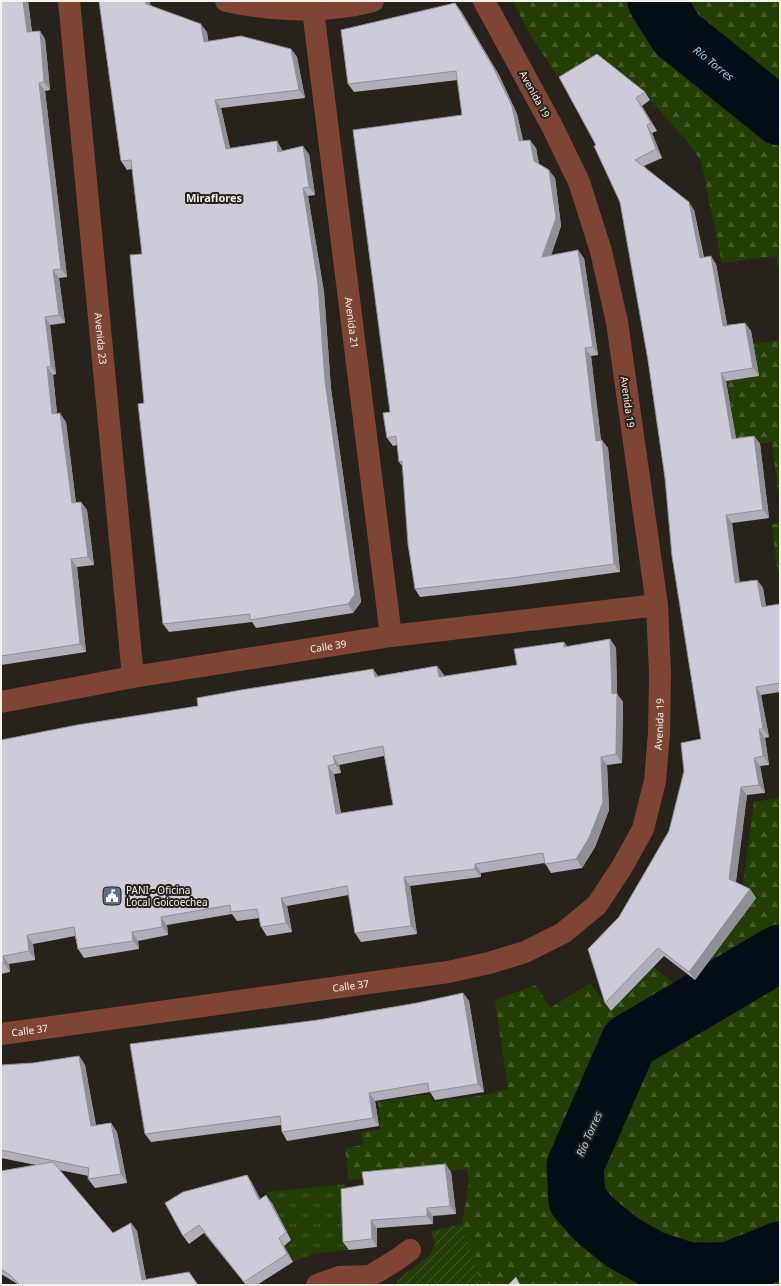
<svg xmlns="http://www.w3.org/2000/svg" width="781" height="1286" viewBox="0 0 781 1286" font-family="'Noto Sans',sans-serif">
	<style>
		.grass { fill: url(#grass-tufts) }
		.forest { fill: url(#forest-firs) }
		.garden { fill: url(#garden-furrows) }
		.lines { fill: none; stroke-linecap: round; stroke-linejoin: round }
		.river { stroke: #030d15; stroke-width: 57 }
		.street { stroke: #7f4534; stroke-width: 22 }
		.wall { fill: #b0afb9; fill-rule: evenodd }
		.shaded-wall { fill: #908e96 }
		.building { fill: #cdcbd7; stroke: #908e96; fill-rule: evenodd }
		.labels { text-anchor: middle; stroke-width: 4; stroke-linejoin: round; paint-order: stroke }
		.street-label { font-size: 10px; fill: #f4f1ec; stroke: #27221a }
		.poi-label { font-size: 10px; fill: #f4f1ec; stroke: #27221a; text-anchor: start }
		.water-label { font-size: 11px; font-style: italic; fill: #a5cfef; stroke: #27221a }
		.neighbourhood-label { font-size: 11px; font-weight: bold; fill: #f4f1ec; stroke: #27221a }
	</style>
	<defs>
		<pattern id="grass-tufts" width="24" height="20" patternUnits="userSpaceOnUse"><rect width="24" height="20" fill="#233e02"/><path d="M3 7l-1-3M5 7V3M7 7l1-3M15 17l-1-3M17 17v-4M19 17l1-3" fill="none" stroke="#445a27"/></pattern>
		<pattern id="forest-firs" width="22" height="20" patternUnits="userSpaceOnUse"><rect width="22" height="20" fill="#233e02"/><path d="M5 1l3.5 6h-7zM16 11l3.5 6h-7z" fill="#445a27"/></pattern>
		<pattern id="garden-furrows" width="10" height="10" patternUnits="userSpaceOnUse"><rect width="10" height="10" fill="#233e02"/><path d="M-1 1l2-2M0 10L10 0M9 11l2-2" fill="none" stroke="#445a27"/></pattern>
	</defs>
	<rect width="100%" height="100%" fill="#27221a"/>
	<path class="grass" d="M346,1184L349,1250L313,1254L293,1262L284,1246L291,1240L266,1192Z"/>
	<path class="forest" d="M513,1H780V279L776,256L722,263L701,161L686,140L650,100L564,86L529,33Z
		M780,340V509L772,442L737,447L727,381L758,376L753,344Z
		M780,522V579L777,569L772,525Z
		M780,798V1285H482L462,1224L469,1183L467,1169L349,1180L345,1148L363,1145L362,1132L381,1129L378,1102L430,1094L432,1102L485,1095L508,1089L495,1000L536,985L550,1008L590,983L611,1011L654,967L686,994L755,898L742,891L754,802Z"/>
	<path class="garden" d="M462,1224L482,1285H398L396,1281L430,1255L435,1244L431,1231Z"/>
	<g class="lines">
		<g class="river">
			<path id="s1" d="M656,1L677,34L780,117"/>
			<path d="M780,953L629,1042L575,1166L577,1200L596,1221L622,1242L652,1259L689,1271H728L780,1250"/>
		</g>
		<g class="street">
			<path id="s2" d="M69,1L133,677"/>
			<path d="M226,1C274,11 326,13 373,1"/>
			<path id="s3" d="M313,10L391,636"/>
			<path id="s4" d="M1,702L133,677L391,636L657,605"/>
			<path id="s5" d="M1,1034L448,972L489,963L525,952L563,933L597,905L622,867L643,829L655,781L659,733L660,673L657,605L617,322L601,251L579,182L552,126L484,1"/>
			<path d="M317,1285L339,1277L370,1276L398,1259L410,1250"/>
		</g>
	</g>
	<path class="wall" d="M1,1H28L32,32L40,31L45,39L50,90L45,91L67,277L59,278L65,323L50,325L56,374L53,375L57,414L66,422L76,503L81,502L87,510L94,565L77,567L86,652L1,665Z
		M99,1H150V5L207,32L208,41L291,49L297,57L305,98L221,108L230,148L277,141L282,150L283,151L309,154L315,195L308,196L324,292L331,389L361,602L353,613L256,628L252,622L169,632L163,624L144,403L142,254L132,169L127,170L121,161Z
		M455,3L461,11L499,75L517,114L523,141L536,148L539,164L555,178L561,226L551,255L584,258L598,355L591,356L601,440L608,448L620,572L516,586L420,597L415,589L403,467L399,462L397,445L393,446L387,438L390,412L462,115L458,80L354,92L348,84Z
		M559,77L645,92L650,100L642,106L657,131L652,133L662,158L644,166L694,210L704,257L716,264L727,325L745,323L751,331L759,376L726,381L736,438L754,436L760,444L769,518L732,523L739,582L757,580L763,588L766,606L780,604V692L761,695L769,737L765,738L769,765L760,766L765,793L747,795L736,882L750,889L756,898L695,980L664,956L611,1011L605,1003L619,917L669,831L701,739L665,478L648,360L620,202L596,145Z
		M610,639L616,648L617,694L623,702L622,763L607,765L609,810L595,847L582,868L551,873L545,863L481,873V877L410,886L417,934L361,942L355,933L349,895L287,906L292,932L267,936L261,927L259,918L237,921L232,914L167,925L168,935L138,941L139,949L84,958L78,949L75,936L33,944L35,960L9,964L10,972L1,974V740L198,706L373,669L378,676L437,666L444,675V677L517,665L568,647ZM384,756L393,805L341,813L334,774L341,773L339,765Z
		M463,993L469,1001L484,1092L435,1100L430,1092L375,1101L379,1126L287,1141L282,1132L281,1125L151,1142L145,1134L318,1020L417,1003Z
		M79,1056L85,1065L96,1125L111,1123L117,1132L127,1183L95,1188L88,1179L89,1176L59,1170L113,1233L131,1223L137,1231L146,1279L198,1285H18L16,1283L1,1274V1171L36,1165L1,1158V1065L33,1063Z
		M445,1164L451,1172L456,1214L433,1216V1224L377,1228V1247L349,1250L343,1242L364,1185Z
		M247,1175L252,1183L260,1199L272,1203L291,1240L284,1246L293,1262L257,1285H246L204,1233L189,1244L183,1236Z"/>
	<path class="shaded-wall" d="M23,1H28L33,41L27,32Z
		M145,1H150L151,12L146,4Z
		M455,3L461,11L499,75L517,114L525,149L519,141Z
		M201,24L207,32L210,50L204,42Z
		M40,31L45,39L50,90L44,82Z
		M291,49L297,57L305,98L299,90Z
		M39,83L45,91L67,277L61,269Z
		M636,98L642,106L657,131L651,123Z
		M215,100L221,108L232,157L226,149Z
		M647,125L652,133L662,158L656,149Z
		M530,140L536,148L540,169L534,161Z
		M277,141L282,150L283,161L278,152Z
		M303,146L309,154L315,195L309,187Z
		M549,170L555,178L561,226L548,265L542,257Z
		M303,188L308,196L324,292L331,389L361,602L353,613L348,604L325,381Z
		M689,202L694,210L705,266L700,258Z
		M578,250L584,258L598,355L593,347Z
		M711,256L716,264L729,334L723,326Z
		M53,270L59,278L65,323L59,315Z
		M45,317L50,325L56,374L51,366Z
		M745,323L751,331L759,376L753,368Z
		M585,348L591,356L602,449L596,441Z
		M47,367L53,375L58,422L52,414Z
		M721,373L726,381L737,447L732,439Z
		M60,413L66,422L77,512L72,503Z
		M754,436L760,444L769,518L763,510Z
		M602,440L608,448L620,572L614,564Z
		M81,502L87,510L94,565L88,557Z
		M726,515L732,523L741,591L735,583Z
		M71,559L77,567L86,652L80,644Z
		M757,580L763,588L767,615L762,607Z
		M610,639L616,648L617,694L623,702L622,763L616,754L612,694Z
		M564,642L570,650L564,647Z
		M437,666L444,675L446,686L439,677Z
		M373,669L379,678L375,677Z
		M756,687L761,695L769,737L763,729Z
		M759,729L765,738L769,765L763,756Z
		M333,756L339,765L341,773L335,764Z
		M601,757L607,765L609,810L595,847L582,868L576,859Z
		M754,758L760,766L765,793L759,785Z
		M328,766L334,774L342,823L336,814Z
		M741,787L747,795L735,887L729,879Z
		M475,864L481,873V877L475,869Z
		M404,877L410,886L417,934L411,926Z
		M750,889L756,898L695,980L689,972Z
		M281,898L287,906L292,932L286,923Z
		M161,917L167,925L168,935L162,927Z
		M132,932L138,941L139,949L133,941Z
		M27,935L33,944L35,960L29,951Z
		M3,956L9,964L10,972L4,963Z
		M463,993L469,1001L484,1092L478,1084Z
		M79,1056L85,1065L97,1135L91,1126Z
		M369,1093L375,1101L379,1126L373,1118Z
		M111,1123L117,1132L127,1183L121,1174Z
		M445,1164L451,1172L456,1214L450,1206Z
		M247,1175L252,1183L265,1208L259,1200Z
		M266,1195L272,1203L291,1240L286,1232Z
		M427,1208L433,1216V1224L427,1216Z
		M371,1220L377,1228V1247L372,1239Z
		M131,1223L137,1231L147,1285L142,1280Z
		M279,1238L284,1246L293,1262L287,1254Z"/>
	<path class="building" d="M1,1H23L27,32L40,31L44,82L39,83L61,269L53,270L59,315L45,317L51,366L47,367L52,414L60,413L72,503L81,502L88,557L71,559L80,644L1,656Z
		M99,1H145L146,4L201,24L204,42L241,36L291,49L299,90L215,100L226,149L277,141L278,152L303,146L309,187L303,188L318,284L325,381L355,594L348,604L250,620V614L163,624L138,404L144,403L130,255L142,254L131,160L121,161Z
		M455,3L493,67L512,106L519,141L530,140L534,161L549,170L556,218L542,257L578,250L593,347L585,348L596,441L602,440L614,564L511,578L415,589L408,544L402,461L399,462L396,436L387,438L383,413L390,412L353,130L462,115L456,71L348,84L341,30Z
		M597,54L645,92L636,98L651,123L647,125L656,149L635,160L689,202L700,258L711,256L723,326L745,323L753,368L721,373L732,439L754,436L763,510L726,515L735,583L757,580L762,607L780,604V683L756,687L763,729H759L763,756L754,758L759,785L741,787L729,879L750,889L689,972L658,948L605,1003L588,949L619,917L669,831L684,771L681,743L701,739L672,556L665,478L648,360L620,202L594,146L596,145L559,77Z
		M610,639L612,694L617,693L616,754L601,757L603,802L589,838L576,859L545,864L543,853L475,864V869L404,877L411,926L355,933L347,886L281,898L286,923L261,927L257,909L231,912L230,905L161,917L162,927L132,932L133,941L78,949L74,927L27,935L29,951L3,956L4,963L1,964V740L77,725L198,706L197,698L241,690L373,669L375,677L437,666L439,677L517,665L514,649L564,642V647ZM383,746L393,805L336,814L328,766L335,764L333,756Z
		M463,993L478,1084L429,1092L428,1083L369,1093L373,1118L282,1132L280,1116L145,1134L130,1044L318,1020L417,1003Z
		M79,1056L91,1126L111,1123L121,1174L88,1179L89,1168L1,1150V1065L33,1063Z
		M53,1162L113,1233L131,1223L142,1280L189,1272L198,1285H20L10,1275L1,1269V1171Z
		M445,1164L450,1206L427,1208V1216L371,1220L372,1239L343,1242L341,1189L364,1185L362,1172Z
		M247,1175L259,1200L266,1195L286,1232L279,1238L287,1254L244,1282L199,1225L183,1236L165,1203L183,1192Z
		M516,1277L520,1285H508Z"/>
	<defs>
		<g id="civic-square" transform="scale(1)"><rect x="-9" y="-9" width="18" height="18" rx="4" fill="#5c6f8a" stroke="#27221a"/><path d="M-.6-6.5H3V-4.5H.6V-3L4-1V1h2V6H-6V1h2V-1L-.6-3ZM-1.2 2.5V6h2.4V2.5Z" fill="#fff"/></g>
	</defs>
	<g fill-rule="evenodd">
		<use href="#civic-square" x="112" y="896"/>
	</g>
	<g class="labels">
		<g class="street-label">
			<text transform="translate(535 94) rotate(61)" y="4">Avenida 19</text>
			<text dy="4" stroke="none"><textPath href="#s3" startOffset="315">Avenida 21</textPath></text>
			<text dy="4" stroke="none"><textPath href="#s2" startOffset="339">Avenida 23</textPath></text>
			<text transform="translate(628 402) rotate(82)" y="4">Avenida 19</text>
			<text dy="4" stroke="none"><textPath href="#s4" startOffset="332">Calle 39</textPath></text>
			<text dy="4" stroke="none"><textPath href="#s5" startOffset="813">Avenida 19</textPath></text>
			<text dy="4" stroke="none"><textPath href="#s5" startOffset="353">Calle 37</textPath></text>
			<text dy="4" stroke="none"><textPath href="#s5" startOffset="29">Calle 37</textPath></text>
		</g>
		<g class="poi-label">
			<text x="126" y="894">PANI - Oficina<tspan x="126" dy="12">Local Goicoechea</tspan></text>
		</g>
		<g class="water-label">
			<text dy="4" stroke="none"><textPath href="#s1" startOffset="86">Río Torres</textPath></text>
			<text transform="translate(589 1134) rotate(-66)" y="4">Río Torres</text>
		</g>
		<g class="neighbourhood-label">
			<text x="214" y="202">Miraflores</text>
		</g>
	</g>
	<rect width="781" height="1286" fill="none" stroke="#f4f1ec" stroke-width="4"/>
</svg>
